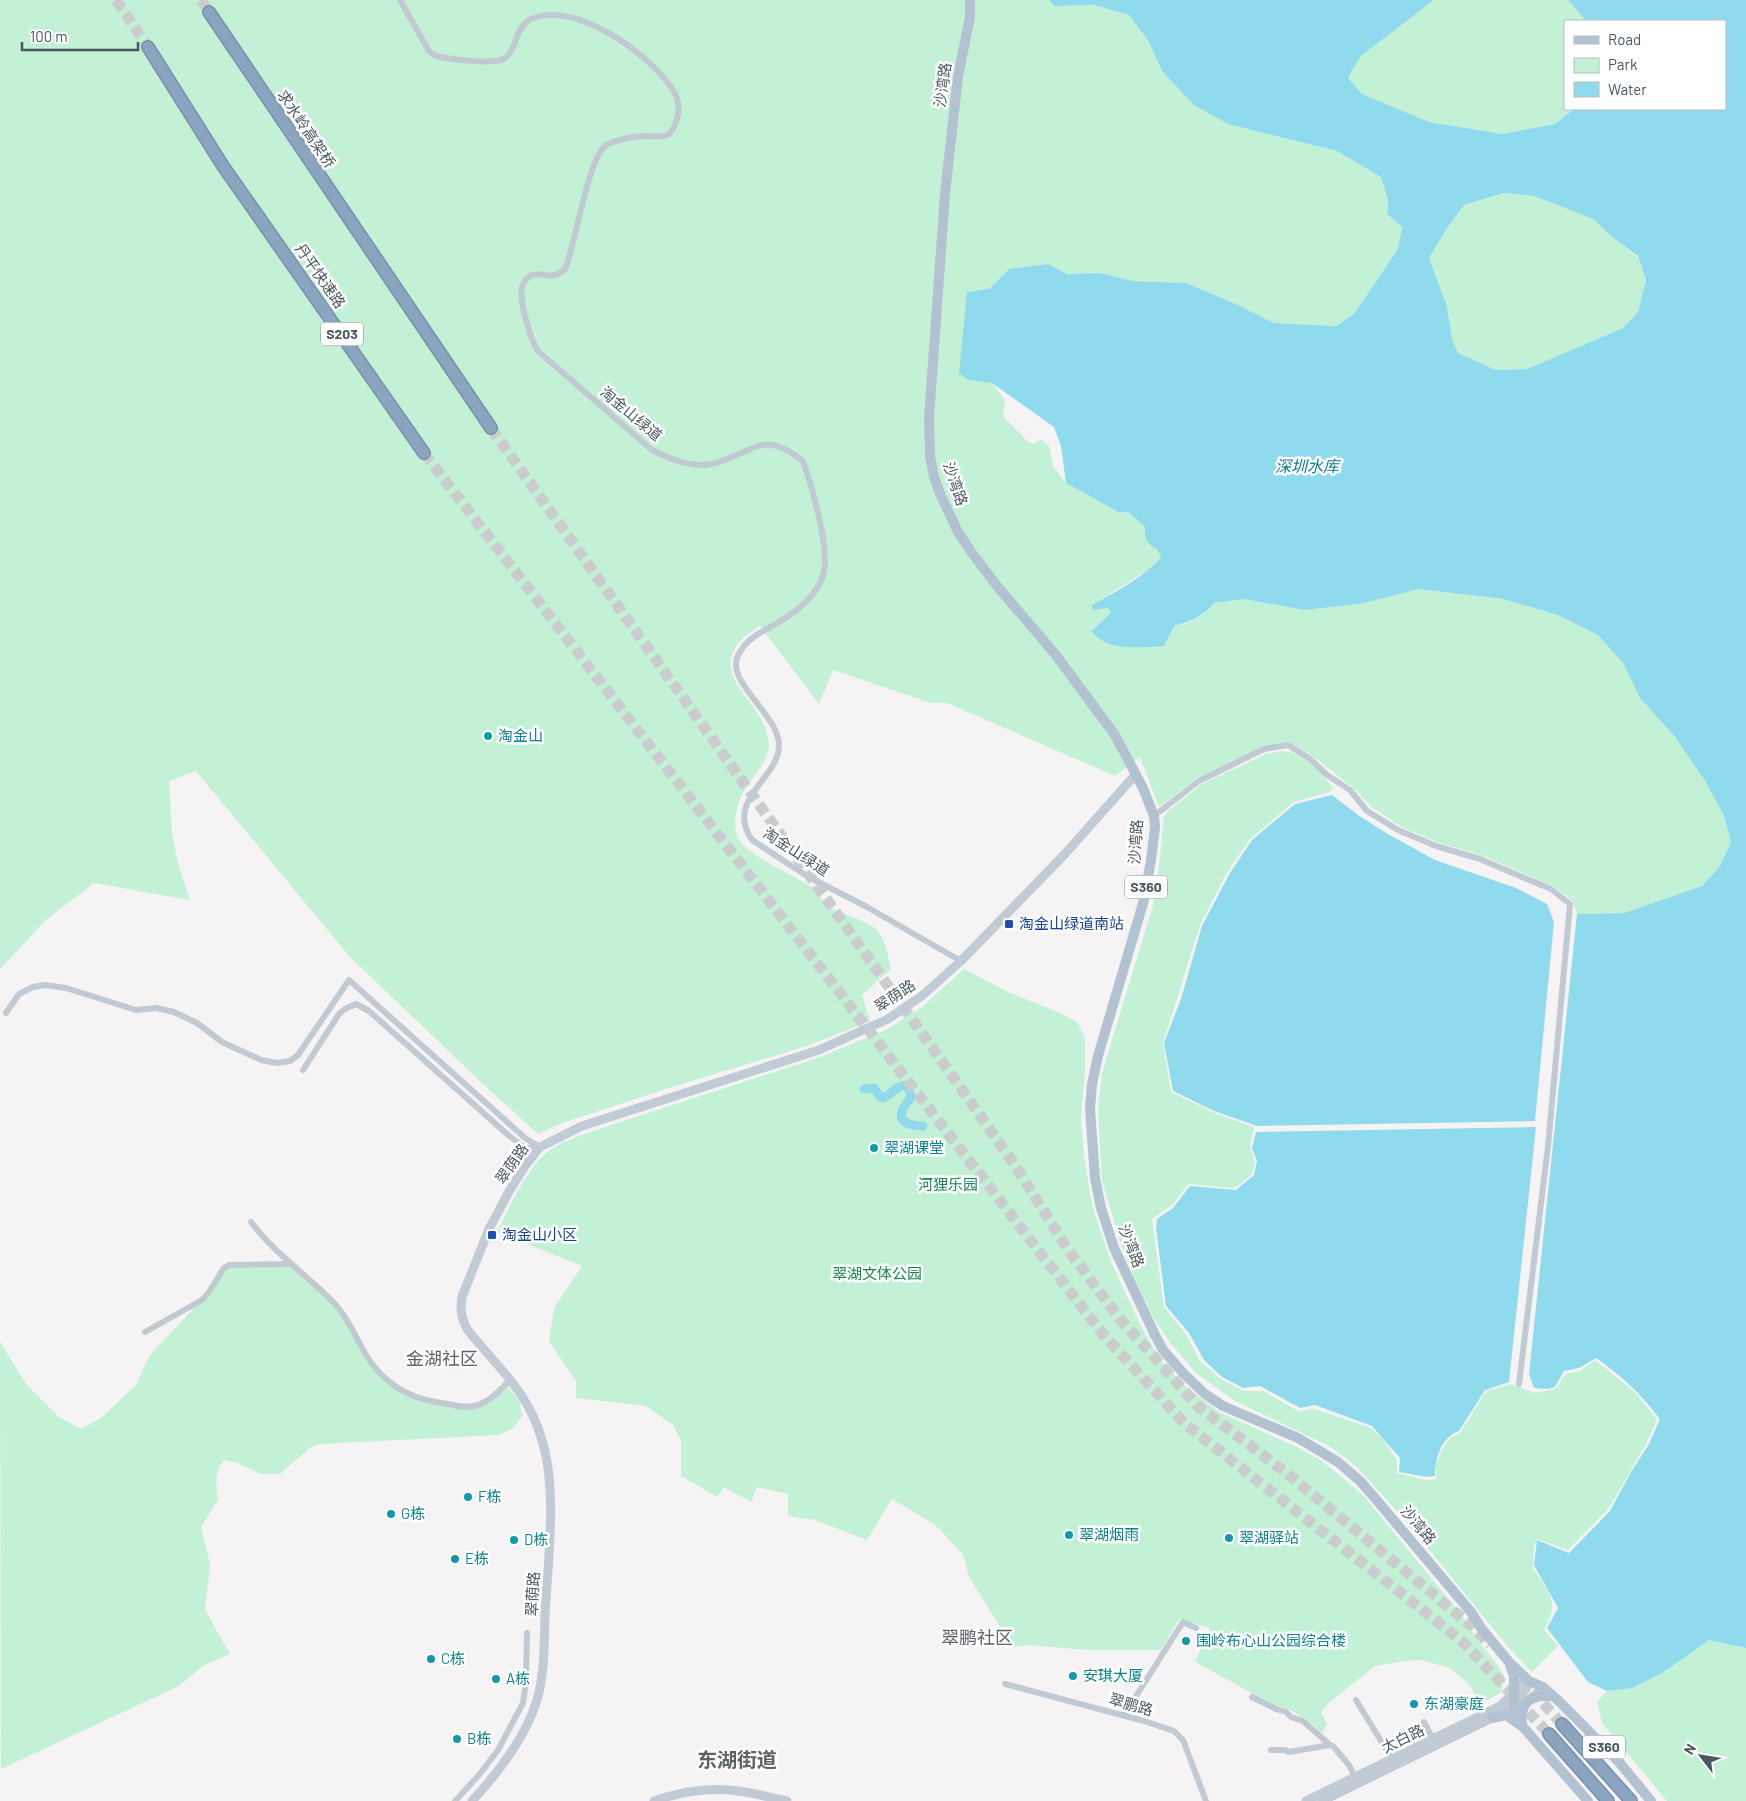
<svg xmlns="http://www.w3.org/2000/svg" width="1746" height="1801" viewBox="0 0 1746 1801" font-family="Barlow,'Noto Sans SC',sans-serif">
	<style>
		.green { fill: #c3f1d5 }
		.water { fill: #90daee; fill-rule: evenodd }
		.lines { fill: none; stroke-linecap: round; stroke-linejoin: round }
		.canal { stroke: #90daee; stroke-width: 9 }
		.highway-tunnel { stroke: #caccce; stroke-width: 11; stroke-dasharray: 11 5.5; stroke-linecap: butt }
		.highway-casing { stroke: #7690ad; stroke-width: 14 }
		.street { stroke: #c1cad2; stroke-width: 6 }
		.secondary { stroke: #c1cbd6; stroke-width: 9 }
		.primary { stroke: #b3c2d1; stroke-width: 10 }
		.highway { stroke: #8ba5c1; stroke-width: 11 }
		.culture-dot { fill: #0f9aa8; stroke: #fff; stroke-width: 2 }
		.transit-dot { fill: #1a4fb4; stroke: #fff; stroke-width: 2 }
		.labels { text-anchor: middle; stroke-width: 5; stroke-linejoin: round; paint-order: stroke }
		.shield { fill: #fff; stroke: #808990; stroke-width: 1 }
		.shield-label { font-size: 14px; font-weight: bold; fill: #4a5661 }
		.street-label { font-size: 15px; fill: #4a5661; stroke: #fff }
		.culture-label { font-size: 15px; fill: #0d838f; stroke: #fff; text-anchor: start }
		.transit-label { font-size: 15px; fill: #164399; stroke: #fff; text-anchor: start }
		.park-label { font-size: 15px; fill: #17864f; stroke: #fff }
		.water-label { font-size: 16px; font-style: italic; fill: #0c7c9b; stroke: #fff }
		.quarter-label { font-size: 18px; fill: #5f6368; stroke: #fff }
		.district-label { font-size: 20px; font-weight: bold; fill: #5f6368; stroke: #fff }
	</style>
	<rect width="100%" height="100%" fill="#f5f3f3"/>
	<path class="green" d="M0,0H1049L1055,6L1094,5L1129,15L1149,42L1162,71L1228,124L1337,151L1381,177L1388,200L1387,214L1402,227L1398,249L1354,314L1336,326L1274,323L1236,304L1186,283L1133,281L1100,273L1067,274L1048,264L1009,269L989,289L968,380L992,383L1005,400L1003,416L1026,440L1034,444L1041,439L1049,446L1053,466L1066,483L1118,512H1128L1145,527L1151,546L1157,549L1161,558L1151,568L1092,605L1108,608L1112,613L1091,630C1119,629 1164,631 1189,622C1200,618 1207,611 1214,603L1243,599L1304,610L1360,604L1419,589L1503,599L1558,615L1598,635L1623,663L1640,698L1675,737L1705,781L1724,816L1731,842L1720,866L1702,886L1624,913L1577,914L1572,900L1553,886L1481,855L1437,842L1402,827L1371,807L1356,790L1310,754L1289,743L1198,778L1159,807L1140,757L1115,776L947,703H931L833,670L819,704L760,626C735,640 721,660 739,687C751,706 766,719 769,743C770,761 751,778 743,793C735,808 730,833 744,846C760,860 781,869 799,880C804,883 811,886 815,889C820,894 821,901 826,905C837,912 870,922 877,930C886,940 888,957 891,969L862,995L870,1021L807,1046L669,1088L565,1122L538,1134L484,1085L350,957L196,771L169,781L172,834L179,867L190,900L94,883L47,919L0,969Z
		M1434,0H1568L1586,21H1565V109H1574L1555,124L1502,134L1429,122L1362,94L1348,76L1361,56Z
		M1504,193L1534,196L1593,219L1613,238L1638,257L1646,280L1638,313L1623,328L1527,369L1496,370L1458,353L1452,339L1447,306L1429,258L1447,228L1464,205Z
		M1282,751C1302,751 1321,772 1333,788L1330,792L1294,802L1249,840L1226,874L1200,925L1163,1043L1171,1092L1215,1113L1254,1127L1250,1147L1255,1162L1252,1174L1241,1184L1233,1188L1188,1184L1174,1203L1152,1219L1164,1307L1186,1334L1200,1361L1221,1379L1244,1391H1263L1300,1412L1312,1408L1371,1428L1383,1439L1397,1460V1473L1426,1480L1436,1479V1465L1442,1449L1451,1437L1460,1433L1486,1391L1511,1384L1535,1393L1555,1389L1566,1374L1580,1371L1595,1360L1635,1392L1657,1419L1647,1442L1609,1508L1568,1550L1538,1539L1534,1545L1533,1569C1551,1595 1560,1600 1544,1630L1558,1646L1532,1672L1509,1648L1409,1525L1356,1466L1329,1446L1235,1401L1195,1372L1169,1341L1153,1317L1135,1281L1120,1241L1102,1181L1098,1110L1102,1073L1153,905L1158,874L1164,817L1168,811L1202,784L1266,754Z
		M964,969L1008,992L1065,1015L1078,1023L1085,1039V1072L1081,1117L1084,1156L1092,1205L1111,1262L1142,1328L1159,1358L1185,1386L1219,1412L1297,1447L1322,1461L1363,1495L1464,1618C1475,1639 1491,1655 1504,1675L1501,1692L1480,1705L1470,1685L1450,1668L1421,1660L1403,1661L1375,1666L1331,1701L1321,1712L1327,1724L1322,1733L1310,1722L1291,1710L1274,1705L1195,1662L1210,1628L1179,1619L1161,1650H1088L1028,1645L1013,1647L969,1577L963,1554L934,1524L892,1499L867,1540L815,1520L788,1516V1494L757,1487L751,1502L724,1487L717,1497L681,1476V1440L673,1425L646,1406L576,1398V1381L549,1341L554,1308L582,1266L497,1232C510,1207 526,1168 549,1151C564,1140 585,1134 602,1128L820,1057L886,1030L922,1007Z
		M289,1264L334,1303L372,1364L411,1395L474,1406L507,1386L519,1401L523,1416L512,1429L498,1435L320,1444L311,1447L280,1474H261L235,1462L224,1460C214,1472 216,1485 218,1500L201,1527L210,1564L205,1610L230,1654L203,1666L179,1686L1,1769L0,1342L26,1384L59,1417L81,1429L101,1418L136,1385L149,1356L209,1292L224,1268Z
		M1709,1640L1746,1648V1801H1667L1602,1723L1597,1702L1607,1691L1632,1688L1664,1672Z"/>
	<path class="water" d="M1049,0H1434L1361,56L1348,77L1362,94L1429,122L1502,134L1555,124L1574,109H1725V21H1586L1568,0H1746V1648L1709,1640L1664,1672L1632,1688L1607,1691L1588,1682L1547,1628L1558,1608L1534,1565L1537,1540L1569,1553L1610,1511L1631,1472L1649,1444L1660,1419C1640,1393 1623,1377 1596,1358L1579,1368L1564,1371L1555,1387L1548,1389L1534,1388L1529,1374L1577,914L1624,913L1702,886L1720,866L1731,842L1724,816L1705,781L1675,737L1640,698L1623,663L1598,635L1558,615L1503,599L1419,589L1360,604L1304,610L1243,599L1214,603C1203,617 1191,621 1174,626L1164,646C1138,647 1109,653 1091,631L1111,613L1108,608L1092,610V605C1115,592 1142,578 1161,558L1157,549C1147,545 1144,538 1145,527L1128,512H1118L1066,483L1061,446L1054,427L992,383L968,380L959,373L967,292L989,289L1009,269L1048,264L1067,274L1100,273L1133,281L1186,283L1236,304L1274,323L1336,326L1354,314L1398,249L1402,227L1387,214L1388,200L1381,177L1337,151L1228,124L1194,105L1162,71L1149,42L1129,15L1094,5L1054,6ZM1504,193L1534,196L1593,219L1613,238L1638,256L1646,280L1638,312L1623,328L1527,369L1496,370L1458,353L1452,339L1447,306L1429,258L1447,228L1464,205Z
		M1332,795L1358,815L1386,833L1435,860L1516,888L1547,904L1554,922L1535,1121L1257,1126L1214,1111L1173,1091L1164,1043L1181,999L1202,926L1230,873L1252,840L1295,804Z
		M1536,1127L1509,1382L1485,1390L1459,1431C1441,1437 1435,1459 1435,1476L1427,1477L1399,1472L1400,1458L1372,1426L1315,1405L1300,1408L1260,1386L1243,1388L1222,1377L1204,1360L1189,1333L1166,1306L1156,1228L1157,1219L1173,1208L1190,1186L1236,1190L1254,1175L1257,1161L1252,1148L1256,1132Z"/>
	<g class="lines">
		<path class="canal" d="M864,1089L874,1088L880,1097L883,1098C892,1095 906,1073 911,1096C909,1102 903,1106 902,1111C898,1124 915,1126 923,1126"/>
		<path class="highway-tunnel" d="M116,0L148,47
			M201,0L209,12
			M491,428L958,1084L1014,1164L1069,1251L1119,1318L1198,1406L1284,1471L1473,1627L1490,1645
			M424,453L1102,1333L1184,1423L1462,1641L1549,1734
			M1521,1679L1562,1724"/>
		<g class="highway-casing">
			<path id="highway" d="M209,12L491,428
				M148,47L223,166L424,453
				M1562,1724L1631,1801
				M1549,1734L1608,1801"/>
		</g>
		<path class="street" d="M400,0L429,51L436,56C448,59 488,64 500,60C505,59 509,55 511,51C517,40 519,25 531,19C576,0 647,53 671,87C682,102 681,121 668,135C659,138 651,136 641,136C631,137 617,140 608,144C588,153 576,245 565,269C551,282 544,271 532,275C527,277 523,283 522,287C519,300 530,341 539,352L652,450C671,460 697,470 719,462C757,450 763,430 803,461C812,486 831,551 823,576C817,595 796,612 779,622C762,632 744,639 737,658C728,683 779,716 779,745C780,778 724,799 752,840L807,876L867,907L961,961
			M1154,816L1199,781L1264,749L1288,745L1309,758L1327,775L1350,790L1367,811L1398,830L1436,846L1480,859L1522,877L1551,889L1570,904L1548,1146L1519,1384
			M6,1013L19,994L33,987L45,985L66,988L136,1010L156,1008L174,1012L197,1023L222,1042L261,1060L277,1063L290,1061L298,1055L349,980L525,1138L540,1147
			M303,1070L339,1014L345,1009L356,1004L369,1011L507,1134L525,1148L540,1147
			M251,1222C275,1254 307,1275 335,1304C352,1322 358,1346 373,1365C393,1391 417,1400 448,1404C456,1406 466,1408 474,1406C489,1403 500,1390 510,1380
			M145,1332L202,1300L209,1292L224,1268L229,1265L289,1264
			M1005,1684L1144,1721L1174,1731L1183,1740L1206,1801
			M1252,1697L1276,1709L1286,1712L1291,1717L1303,1721L1330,1745
			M1356,1700L1392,1759
			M1124,1715L1183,1622L1196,1628
			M1424,1722L1433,1739
			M1271,1750H1285L1289,1752L1330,1745L1333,1746L1349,1765L1355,1777
			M455,1801L479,1775L498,1750L523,1703L526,1682L527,1633"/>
		<path class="secondary" d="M472,1801C497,1774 526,1736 537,1700C545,1673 544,1642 545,1614C548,1560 558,1488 541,1437C527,1390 496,1366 467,1329C461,1317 460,1310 462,1297L489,1229L511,1188L525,1166L540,1147L582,1126L819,1050L888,1019L923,995L961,961L1063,856L1136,774
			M654,1801C680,1792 711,1787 738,1791C755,1793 771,1798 787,1801
			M1306,1801L1500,1706L1523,1684L1529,1681
			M1322,1801L1492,1718L1519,1699L1526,1689L1529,1681"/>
		<path class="primary" d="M970,0V17L958,76L945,194L929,418L930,456L934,477L941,496L958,532L972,553L998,587L1055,654L1115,735L1143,788L1154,816L1155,827L1151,860L1144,900L1098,1056L1092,1084L1090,1109L1095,1178L1101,1208L1114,1248L1155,1335L1163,1350L1184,1374L1205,1394L1223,1406L1298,1438L1338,1462L1360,1481L1374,1497L1471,1612L1481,1628L1509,1662L1529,1681L1543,1687L1561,1703L1619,1762L1651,1801
			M1510,1665L1514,1676V1709L1517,1718L1523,1727L1588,1801
			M1492,1718L1506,1715L1520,1725
			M1522,1724C1519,1701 1533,1694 1553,1696"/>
		<use href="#highway" class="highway"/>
	</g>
	<g class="culture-dot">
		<circle cx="488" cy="736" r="5"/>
		<circle cx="874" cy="1148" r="5"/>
		<circle cx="468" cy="1497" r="5"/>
		<circle cx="391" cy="1514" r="5"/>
		<circle cx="1069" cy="1535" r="5"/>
		<circle cx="1229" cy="1538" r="5"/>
		<circle cx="514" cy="1540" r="5"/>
		<circle cx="455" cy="1559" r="5"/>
		<circle cx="1186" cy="1641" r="5"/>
		<circle cx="431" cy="1659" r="5"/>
		<circle cx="1073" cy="1676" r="5"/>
		<circle cx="496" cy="1679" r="5"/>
		<circle cx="1414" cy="1704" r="5"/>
		<circle cx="457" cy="1739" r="5"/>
	</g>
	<g class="transit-dot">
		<rect x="1004" y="919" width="10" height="10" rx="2.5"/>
		<rect x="487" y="1230" width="10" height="10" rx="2.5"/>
	</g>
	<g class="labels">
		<g class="shield">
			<rect x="321" y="322.5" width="42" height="23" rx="4"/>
			<rect x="1125" y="875.5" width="42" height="23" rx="4"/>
			<rect x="1583" y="1735.5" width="42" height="23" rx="4"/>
		</g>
		<g class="shield-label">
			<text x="342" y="339">S203</text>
			<text x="1146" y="892">S360</text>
			<text x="1604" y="1752">S360</text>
		</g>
		<g class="street-label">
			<text transform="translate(943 85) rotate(-82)" y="5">沙湾路</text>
			<text transform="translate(306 129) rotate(56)" y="5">求水岭高架桥</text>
			<text transform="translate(320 276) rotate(55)" y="5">丹平快速路</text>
			<text transform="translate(631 414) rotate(40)" y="5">淘金山绿道</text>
			<text transform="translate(955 484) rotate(71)" y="5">沙湾路</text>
			<text transform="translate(1136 842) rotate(-86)" y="5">沙湾路</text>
			<text transform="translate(796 852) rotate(33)" y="5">淘金山绿道</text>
			<text transform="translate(895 996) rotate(-33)" y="5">翠荫路</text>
			<text transform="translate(512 1164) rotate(-55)" y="5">翠荫路</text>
			<text transform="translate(1131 1246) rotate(69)" y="5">沙湾路</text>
			<text transform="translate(1418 1525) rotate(50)" y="5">沙湾路</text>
			<text transform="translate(533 1594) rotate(-87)" y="5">翠荫路</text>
			<text transform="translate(1131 1705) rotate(16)" y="5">翠鹏路</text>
			<text transform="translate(1403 1739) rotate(-26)" y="5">太白路</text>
		</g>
		<g class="culture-label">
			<text x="498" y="741">淘金山</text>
			<text x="884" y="1153">翠湖课堂</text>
			<text x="478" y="1502">F栋</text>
			<text x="401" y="1519">G栋</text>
			<text x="1079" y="1540">翠湖烟雨</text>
			<text x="1239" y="1543">翠湖驿站</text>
			<text x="524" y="1545">D栋</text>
			<text x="465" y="1564">E栋</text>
			<text x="1196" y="1646">围岭布心山公园综合楼</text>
			<text x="441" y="1664">C栋</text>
			<text x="1083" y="1681">安琪大厦</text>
			<text x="506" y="1684">A栋</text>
			<text x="1424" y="1709">东湖豪庭</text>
			<text x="467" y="1744">B栋</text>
		</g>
		<g class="transit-label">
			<text x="1019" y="929">淘金山绿道南站</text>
			<text x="502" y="1240">淘金山小区</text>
		</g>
		<g class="park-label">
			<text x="948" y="1190">河狸乐园</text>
			<text x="877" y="1279">翠湖文体公园</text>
		</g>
		<g class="water-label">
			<text x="1307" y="472">深圳水库</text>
		</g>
		<g class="quarter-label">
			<text x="442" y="1365">金湖社区</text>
			<text x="977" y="1644">翠鹏社区</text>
		</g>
		<g class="district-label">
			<text x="737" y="1767">东湖街道</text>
		</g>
	</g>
	<rect x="1564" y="20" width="162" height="90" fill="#ffffff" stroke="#b7bbc0"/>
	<rect x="1574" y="36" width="25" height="8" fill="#b3c2d1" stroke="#b7bbc0"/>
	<text x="1608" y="45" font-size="15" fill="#4a5661">Road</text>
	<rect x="1574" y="58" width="25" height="15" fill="#c3f1d5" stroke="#b7bbc0"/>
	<text x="1608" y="70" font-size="15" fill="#4a5661">Park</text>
	<rect x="1574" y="82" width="25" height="15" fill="#90daee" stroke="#b7bbc0"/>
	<text x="1608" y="95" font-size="15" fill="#4a5661">Water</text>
	<g transform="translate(1701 1756) rotate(301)" stroke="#ffffff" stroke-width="4" paint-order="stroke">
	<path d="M0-4L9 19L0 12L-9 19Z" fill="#4a5661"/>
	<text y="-8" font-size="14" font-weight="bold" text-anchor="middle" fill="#4a5661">N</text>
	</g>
	<path d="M22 42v8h116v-8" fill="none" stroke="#4a5661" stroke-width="2.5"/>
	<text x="30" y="42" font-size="15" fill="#4a5661" stroke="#ffffff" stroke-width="4" paint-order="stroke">100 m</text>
</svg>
